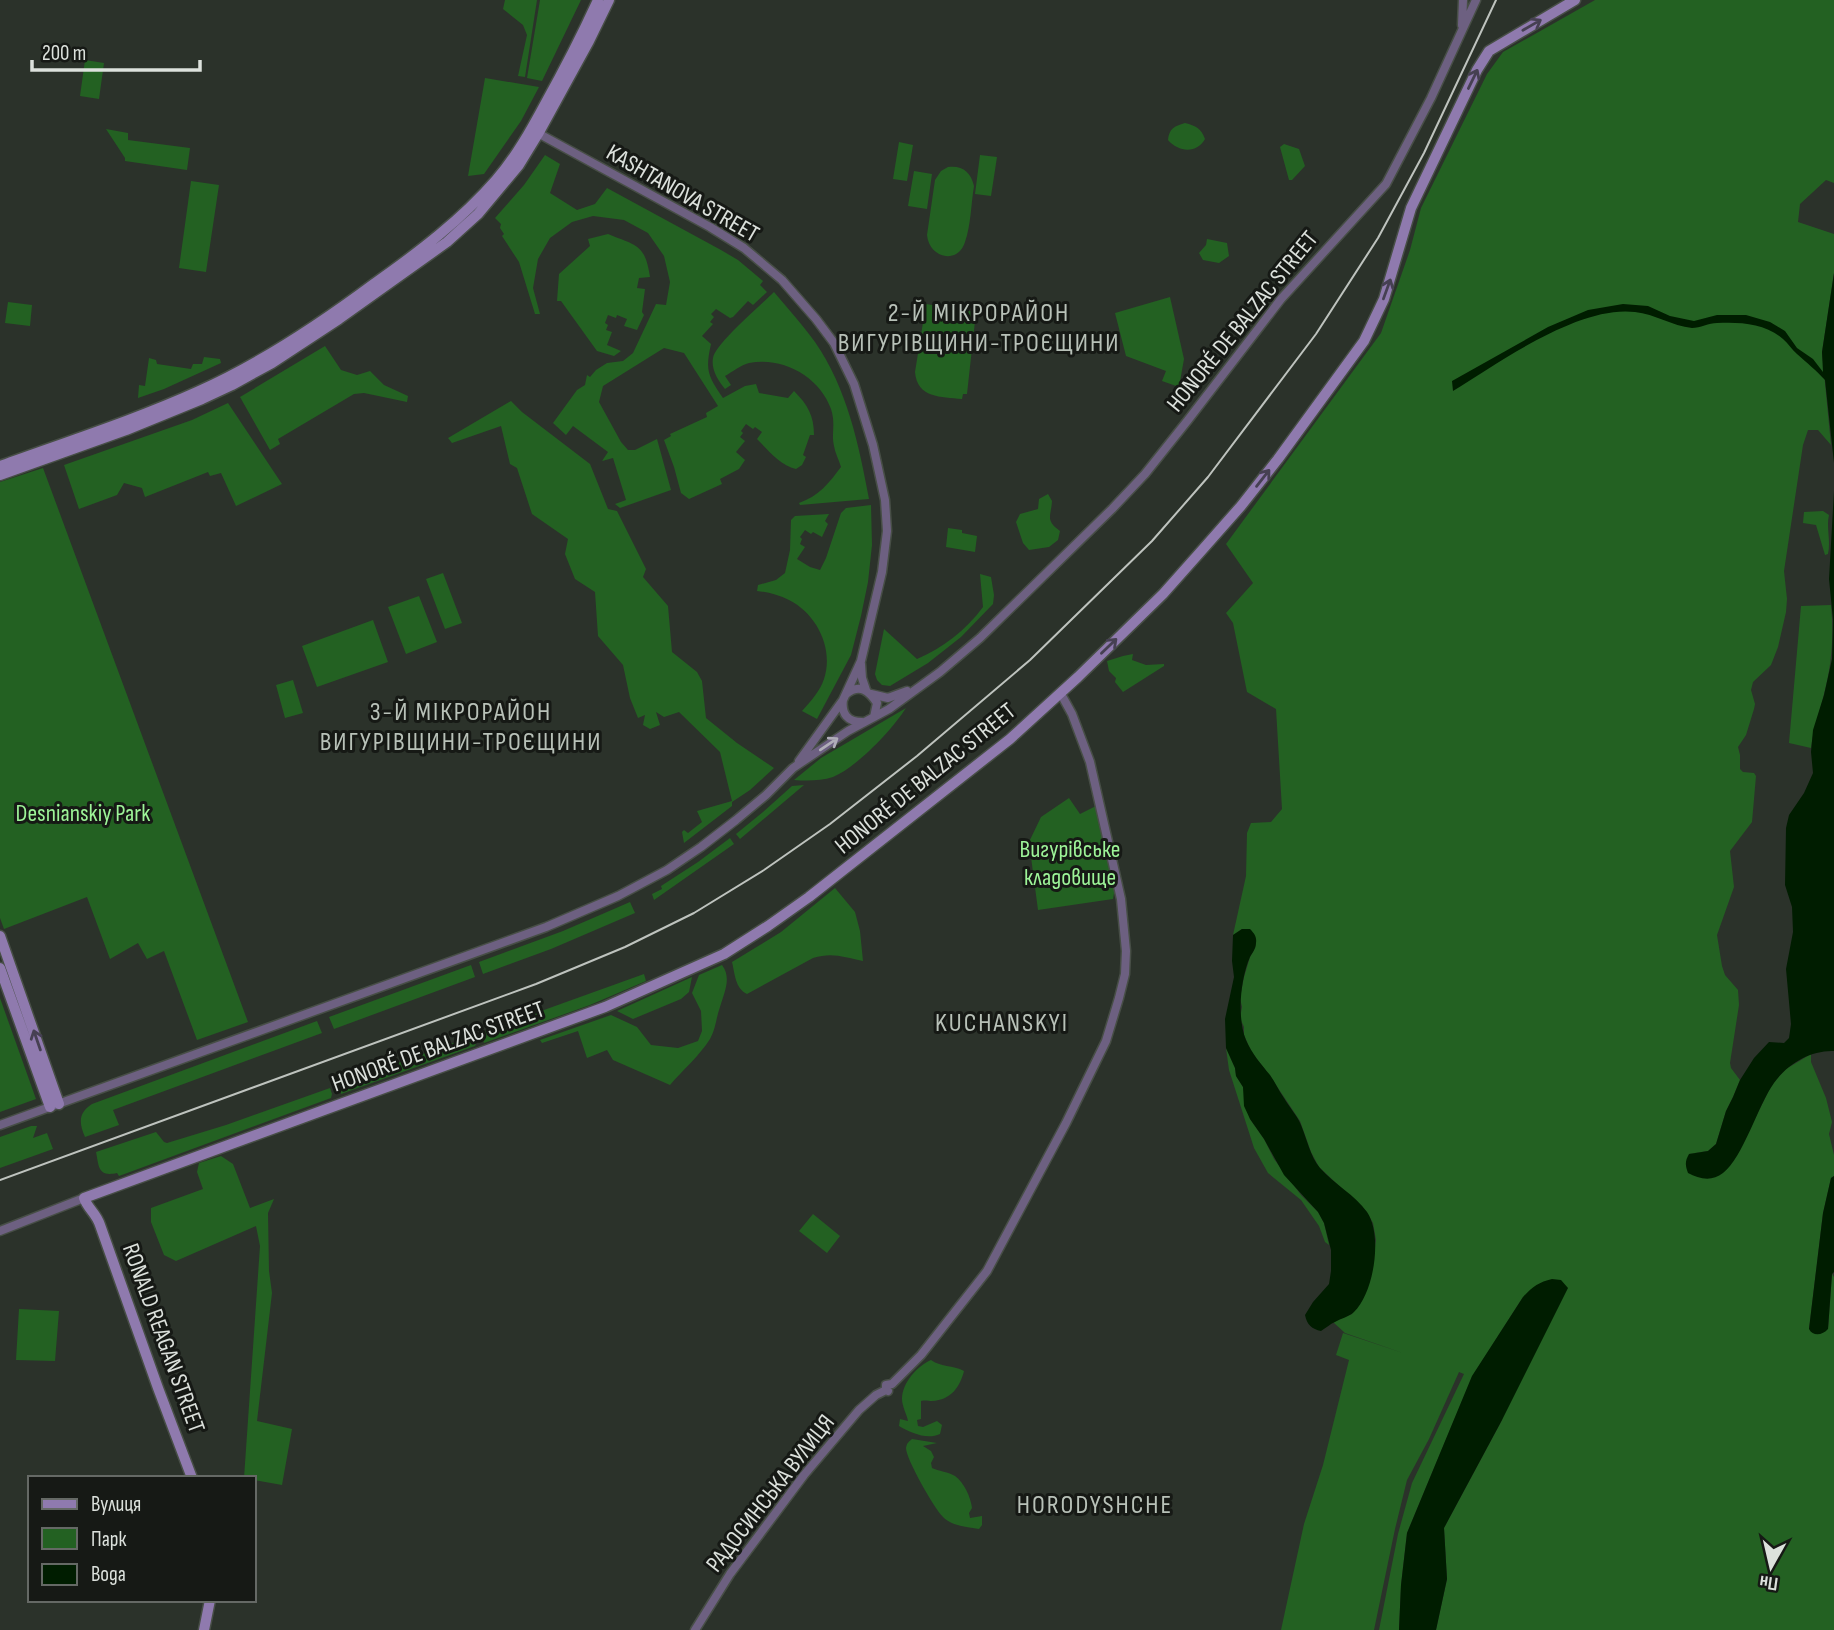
<svg xmlns="http://www.w3.org/2000/svg" width="1834" height="1630" viewBox="0 0 1834 1630" font-family="'Sofia Sans Condensed',sans-serif">
	<style>
		.green { fill: #236122 }
		.water { fill: #001d00 }
		.lines { fill: none; stroke-linecap: round; stroke-linejoin: round }
		.tertiary-casing { stroke: #474e46; stroke-width: 11 }
		.secondary-casing { stroke: #474e46; stroke-width: 13 }
		.tertiary { stroke: #6d6081; stroke-width: 8 }
		.secondary { stroke: #8f7aae; stroke-width: 10 }
		.tram { stroke: #bec3be; stroke-width: 2 }
		.oneway { stroke: #464052 }
		.oneway2 { stroke: #b0adb8 }
		.labels { text-anchor: middle; stroke-width: 6; stroke-linejoin: round; paint-order: stroke }
		.street-label { font-size: 24px; fill: #dce1dc; stroke: #161915 }
		.park-label { font-size: 24px; fill: #9df498; stroke: #161915 }
		.neighbourhood-label { font-size: 26px; letter-spacing: 2px; fill: #b8c1b8; stroke: #161915 }
	</style>
	<rect width="100%" height="100%" fill="#2b322a"/>
	<path class="green" d="M505,0H537L525,77L518,76L527,35L523,25L503,9Z
		M540,0H581L542,81L527,78Z
		M1595,0H1834V183L1826,180L1800,204L1798,222L1834,234V273L1822,352L1831,445L1818,430H1808L1803,445L1784,571L1787,599L1786,612L1778,647L1771,665L1753,682L1751,690L1755,704L1754,709L1746,735L1738,747L1740,755V769L1743,772L1754,773L1756,776L1752,822L1730,851L1734,887L1717,935L1722,966L1725,975L1738,990L1739,1005L1730,1063L1731,1068L1740,1080L1733,1097L1726,1111L1716,1144L1708,1151L1689,1154L1741,1147L1772,1084L1786,1069L1811,1054V1062L1826,1098L1832,1122L1829,1134L1834,1155V1176L1831,1178L1823,1213L1809,1329H1828L1832,1274L1834,1277V1630H1436L1447,1579L1444,1528L1502,1420L1523,1297L1472,1377L1407,1533L1401,1585L1399,1630H1379L1398,1534L1412,1483L1464,1374L1459,1372L1429,1439L1407,1480L1395,1529L1374,1630H1281L1304,1524L1323,1465L1349,1360L1336,1355L1343,1333L1403,1353L1345,1333L1333,1322L1352,1314L1374,1254L1376,1240L1373,1223L1366,1211L1319,1167L1311,1152L1300,1121L1272,1079L1251,1051L1244,1035V1027L1240,1018L1242,1007L1240,998L1244,977L1250,957L1254,950L1242,929L1233,935L1246,876L1247,833L1251,823L1271,822L1282,809L1276,709L1247,692L1233,623L1226,613L1253,583L1226,544L1381,333L1410,250L1421,208L1487,74L1503,52Z
		M85,60L104,63L99,99L80,96Z
		M485,78L539,87L521,121L484,174L468,176Z
		M1185,123C1196,126 1201,128 1205,139C1197,154 1178,152 1168,140C1169,129 1174,126 1185,123Z
		M106,129L128,133V140L190,148L187,170L125,161V158Z
		M899,142L913,145L907,181L893,179Z
		M1284,144L1299,149L1305,166L1292,180H1289L1280,147Z
		M545,155L560,164L550,193L577,210L595,204L607,188L721,250L738,260L763,281L760,285L767,292L753,305L748,301L733,317L730,318L716,309L711,314L714,317L710,322L713,324L702,336L711,344C705,371 708,376 723,398L745,386L756,384L759,393L788,398L794,391C808,405 814,416 814,435H810L803,455L806,457L802,465L796,469C780,465 768,450 757,439L762,432L755,427L753,429L746,424L741,431L743,433L740,437L745,441L736,452L745,460L739,469L720,479L722,484L689,499L681,493L674,467L664,440L671,436L670,434L707,417L706,413L718,406L684,353L664,348L603,386L599,402L621,442L628,450H635L657,439L671,490L620,508L615,504L626,500L613,458L602,461L608,452L573,426L566,435L553,423L577,390L585,385L587,375L590,377L596,370L607,363L623,361L633,353L656,304L666,305L670,282L664,256L648,233L624,220L593,216L572,222L550,238L538,259L533,288L540,314H535L519,262L502,236L504,234L500,228L501,224L495,218L524,185Z
		M980,155L997,157L991,196L975,194Z
		M948,167C962,165 971,172 974,186C971,204 971,225 965,242C958,265 929,258 927,235L935,180L941,171Z
		M914,171L932,174L927,209L908,206Z
		M191,181L219,185L206,272L179,268Z
		M608,234C637,246 645,244 650,277L639,278L637,288L645,289L642,312L644,315L637,330L624,326L627,319L617,315L616,318L608,315L605,323L608,325L606,330L612,332L607,345L621,351L614,356L597,351L561,301H557L559,274L590,246L588,239Z
		M1207,239L1227,243L1229,256L1219,263L1203,260L1199,253L1206,245Z
		M774,292C788,309 803,325 815,342C847,388 859,445 869,499L800,505L799,503C819,496 829,483 841,467C839,460 835,453 834,446C831,433 836,425 831,409C820,377 783,356 749,363C741,365 732,372 725,376L731,385L725,389C718,380 711,370 713,358C715,344 762,304 774,292Z
		M1170,297L1184,359L1179,387L1162,381L1166,371L1126,356L1115,313Z
		M8,302L32,305L30,326L5,323Z
		M926,304L976,312L967,394H963L962,399C941,397 917,398 915,372Z
		M325,346L341,370L357,375L370,371L384,385L408,396L407,402L364,393L354,394L278,439L280,444L270,450L240,397Z
		M204,357L220,359L221,363L164,389L138,398L139,385L145,386L149,358L156,360L157,364L191,369L193,364H202Z
		M511,401L522,412L590,464L608,509L617,511L646,569L643,577L668,606L672,652L697,672L702,681L706,718L737,743L774,768L750,790L732,802V806L684,843L682,832L684,830L688,833L702,822L697,811L732,801L720,752L679,712L664,717L656,712L660,725L650,729L643,725L645,715L638,718L630,698L623,665L598,636L595,592L575,579L565,554L568,539L532,514L517,468L510,464L501,426L452,443L448,438Z
		M228,403L282,484L236,506L221,473L210,476L208,472L145,497L142,488L124,483L117,495L79,509L64,465L192,420Z
		M43,468L248,1022L197,1040L164,951L147,959L138,943L110,959L87,897L4,929L0,918V482Z
		M1048,494L1052,501C1051,517 1045,520 1060,531L1058,540L1049,547L1029,550L1023,543L1016,522L1020,514L1038,509L1039,499Z
		M871,505L872,545L868,582L861,616L851,655L817,719L802,711C811,701 820,691 824,679C834,649 817,614 789,600C779,595 768,592 757,591L758,585L776,580L785,573L790,550L791,520L795,516L829,514L825,521L828,524L822,537L813,532L811,534L805,530L800,537L802,539L800,544L805,547L797,559L810,567L820,570L826,558L841,513L846,508Z
		M1823,511L1829,515C1826,527 1831,541 1828,554L1825,555L1816,525L1803,523L1804,512Z
		M948,528L962,530V533L977,536L975,552L946,547Z
		M443,573L462,623L445,629L426,579Z
		M980,574L991,577L994,595L993,604L961,637L928,663L890,686L882,685L877,680L875,674L884,629L917,659C943,648 966,630 983,607Z
		M419,596L437,642L406,654L388,607Z
		M1831,605C1834,635 1832,664 1824,694C1820,712 1813,729 1811,748L1789,743L1801,606Z
		M373,620L388,662L317,687L302,646Z
		M1133,654L1132,660L1146,665L1164,664V666L1123,692L1115,682L1116,678L1109,671L1107,661L1123,656Z
		M293,680L303,713L285,718L276,685Z
		M906,708C892,730 857,767 833,777C821,781 806,781 794,780L821,758Z
		M804,785L740,839L736,834L763,812L792,786Z
		M1069,798L1080,814L1098,805L1115,888L1113,899L1038,910L1029,842L1041,817Z
		M730,838L734,844L654,900L652,894L662,889L661,886L698,862Z
		M835,888L855,912L860,931L863,961C844,957 832,952 813,958L747,994C735,988 735,974 732,962L781,932Z
		M630,902L635,913L551,949L483,974L479,962L563,931Z
		M471,965L475,977L334,1029L329,1017Z
		M722,965C732,978 724,993 720,1007C716,1018 716,1028 710,1039C700,1055 683,1070 670,1085L613,1060L607,1050L587,1058L578,1031L542,1043L540,1040L611,1015L637,1027L651,1045L678,1048L698,1041L702,1031L701,1011L692,993L699,975Z
		M644,974L646,981L590,1005L484,1043L480,1033Z
		M692,977L689,992L681,999L633,1019L617,1011Z
		M0,998L36,1099L0,1112Z
		M317,1021L322,1033L113,1110L119,1125L85,1137C79,1123 78,1113 92,1104Z
		M473,1036L476,1044L475,1046L341,1094L338,1084Z
		M1226,1048L1235,1068L1236,1076L1243,1087L1250,1119L1264,1139L1274,1159L1301,1195L1318,1212L1324,1223L1329,1245L1325,1242L1319,1226L1301,1200L1268,1173L1254,1148L1229,1070Z
		M330,1088L332,1094L331,1098L119,1176L117,1173C98,1177 99,1167 96,1152L156,1132L164,1142L167,1143L226,1125Z
		M31,1126H37L33,1138L47,1133L53,1149L0,1168V1137Z
		M221,1156L233,1164L250,1208L274,1199L268,1213L269,1271L272,1293L257,1421L292,1429L282,1485L254,1480V1478H244L260,1246L256,1226L176,1261L164,1255L151,1222V1208L203,1189L197,1172L199,1163Z
		M813,1214L840,1236L827,1253L799,1231Z
		M19,1309L59,1311L55,1361L16,1360Z
		M931,1360C940,1367 953,1365 964,1371C960,1387 951,1400 932,1401C929,1401 925,1400 921,1401V1419L917,1420L918,1426L923,1427L937,1421L942,1425L940,1434C927,1440 911,1433 899,1426L900,1419L908,1421C907,1415 902,1406 902,1399C902,1383 917,1366 931,1360Z
		M912,1439L937,1443L923,1446L931,1451L934,1457L931,1463L932,1468C938,1471 949,1472 955,1476C964,1482 971,1498 972,1508L969,1513L970,1518L982,1516V1525L979,1529C966,1527 952,1526 943,1517C934,1508 906,1459 906,1448C907,1442 909,1442 912,1439Z"/>
	<path class="water" d="M1834,273V463L1825,380C1816,370 1807,363 1797,354C1792,350 1788,343 1783,339C1765,323 1740,322 1717,323C1709,323 1700,328 1692,328C1672,326 1655,314 1635,312C1579,305 1500,362 1453,391L1452,381L1548,327L1588,310L1623,304L1648,306L1670,316L1694,321L1717,315H1746L1770,322L1785,331L1797,348L1813,359L1823,372L1822,352Z
		M1834,491V1051C1811,1050 1787,1064 1774,1083C1758,1105 1743,1158 1723,1173C1712,1182 1699,1179 1688,1173C1685,1165 1685,1161 1689,1154L1708,1151L1716,1144L1726,1111L1733,1097L1740,1080L1754,1058L1769,1042L1784,1043L1789,1038L1791,1024L1786,969L1793,932L1792,907L1785,885L1786,828L1789,815L1804,793L1813,773L1811,752L1813,730L1824,695L1832,659L1833,620L1829,579Z
		M1242,929H1250C1254,933 1257,937 1256,943C1256,949 1252,953 1250,957C1240,980 1237,1018 1246,1040C1252,1054 1261,1064 1270,1075C1275,1082 1279,1091 1284,1098C1289,1107 1297,1115 1301,1125C1307,1139 1310,1156 1320,1168C1334,1184 1355,1195 1367,1212C1383,1235 1374,1293 1354,1312C1349,1317 1341,1318 1335,1322C1330,1324 1326,1328 1321,1331C1312,1329 1307,1325 1305,1315L1313,1302L1329,1284L1331,1271V1250L1324,1223L1318,1212L1284,1175L1264,1139L1250,1119L1244,1106L1243,1087L1236,1076L1235,1068L1226,1048L1225,1019L1234,977L1232,961L1233,935Z
		M1834,1176V1272L1832,1274L1828,1329C1823,1335 1813,1337 1809,1329L1823,1213L1831,1178Z
		M1552,1279L1561,1280L1568,1288L1502,1420L1444,1528L1447,1579L1436,1630H1399L1401,1585L1407,1533L1472,1376L1523,1297C1532,1287 1539,1282 1552,1279Z"/>
	<g class="lines">
		<g class="tertiary-casing">
			<path id="tertiary" d="M1462,25L1463,0
				M534,131L710,227L744,248L782,280L816,319L834,343L854,384L873,445L885,500L887,531L882,572L861,661L843,700L799,761
				M861,664L862,678L866,690
				M846,694C860,683 869,691 877,703L874,717
				M871,694L888,698L907,691
				M843,700C841,714 848,722 862,722
				M0,1125L546,927L618,896L667,870L701,847L736,820L766,795L793,768L848,731L889,709L940,672L980,638L1112,509L1145,474L1188,420L1281,299L1386,184L1431,98L1476,0
				M0,1231L84,1198
				M886,1390V1385L892,1384L921,1355L987,1271L1066,1123L1106,1041L1119,998L1125,974L1126,951L1121,899L1090,762L1072,714L1061,694
				M695,1630L730,1574L804,1475L859,1410L876,1395L886,1390L888,1391"/>
		</g>
		<g class="secondary-casing">
			<path id="secondary" d="M0,466C66,442 135,420 199,391C262,363 320,324 375,283C419,252 461,220 496,180C516,157 531,130 545,104C564,70 582,35 598,0
				M0,475L126,430L202,399L232,385L272,363L339,319L447,242L478,214L519,165L538,134L589,41L609,0
				M0,936L59,1104
				M0,968L50,1107
				M192,1478L158,1388L100,1225C96,1213 88,1209 84,1198L605,1007L724,954L768,926L809,897L1010,739L1078,677L1163,594L1203,549L1241,506L1278,459L1364,341L1384,299L1411,208L1477,70L1489,51L1575,0
				M204,1630L210,1600"/>
		</g>
		<use href="#tertiary" class="tertiary"/>
		<use href="#secondary" class="secondary"/>
		<path class="tram" d="M0,1180L536,984L625,947L694,913L764,870L830,824L917,756L1030,660L1152,541L1208,477L1316,334L1378,238L1424,153L1496,0"/>
	</g>
	<defs><path id="oneway-shaft" d="M-6 0H5M1.5-3L5.5 0L1.5 3" fill="none" stroke-width="1.6" stroke-linecap="round" stroke-linejoin="round" transform="scale(1.75)"/></defs>
	<g class="oneway">
		<use href="#oneway-shaft" transform="translate(1532 25) rotate(-30)"/>
		<use href="#oneway-shaft" transform="translate(1473 79) rotate(-64)"/>
		<use href="#oneway-shaft" transform="translate(1387 289) rotate(-70)"/>
		<use href="#oneway-shaft" transform="translate(1263 478) rotate(-52)"/>
		<use href="#oneway-shaft" transform="translate(1109 646) rotate(-44)"/>
		<use href="#oneway-shaft" transform="translate(37 1040) rotate(-109)"/>
	</g>
	<use class="oneway2" href="#oneway-shaft" transform="translate(829 744) rotate(-34)"/>
	<g class="labels">
		<g class="street-label">
			<text transform="translate(683 193) rotate(30)" y="8">KASHTANOVA STREET</text>
			<text transform="translate(1242 321) rotate(-51)" y="8">HONORÉ DE BALZAC STREET</text>
			<text transform="translate(925 778) rotate(-39)" y="8">HONORÉ DE BALZAC STREET</text>
			<text transform="translate(438 1046) rotate(-20)" y="8">HONORÉ DE BALZAC STREET</text>
			<text transform="translate(164 1338) rotate(70)" y="8">RONALD REAGAN STREET</text>
			<text transform="translate(770 1493) rotate(-52)" y="8">РАДОСИНСЬКА ВУЛИЦЯ</text>
		</g>
		<g class="park-label">
			<text x="83" y="821">Desnianskiy Park</text>
			<text x="1070" y="857">Вигурівське<tspan x="1070" dy="28">кладовище</tspan></text>
		</g>
		<g class="neighbourhood-label">
			<text x="979" y="321">2-Й МІКРОРАЙОН<tspan x="979" dy="30">ВИГУРІВЩИНИ-ТРОЄЩИНИ</tspan></text>
			<text x="461" y="720">3-Й МІКРОРАЙОН<tspan x="461" dy="30">ВИГУРІВЩИНИ-ТРОЄЩИНИ</tspan></text>
			<text x="1002" y="1031">KUCHANSKYI</text>
			<text x="1095" y="1513">HORODYSHCHE</text>
		</g>
	</g>
	<rect x="28" y="1476" width="228" height="126" fill="#161915" stroke="#656965" stroke-width="2"/>
	<rect x="42" y="1499" width="35" height="10" fill="#8f7aae" stroke="#656965" stroke-width="2"/>
	<text x="91" y="1511" font-size="21" fill="#dce1dc">Вулиця</text>
	<rect x="42" y="1528" width="35" height="21" fill="#236122" stroke="#656965" stroke-width="2"/>
	<text x="91" y="1546" font-size="21" fill="#dce1dc">Парк</text>
	<rect x="42" y="1564" width="35" height="21" fill="#001d00" stroke="#656965" stroke-width="2"/>
	<text x="91" y="1581" font-size="21" fill="#dce1dc">Вода</text>
	<g transform="translate(1771 1567) rotate(188)" stroke="#161915" stroke-width="5" paint-order="stroke">
	<path d="M0-5L12 26L0 18L-12 26Z" fill="#dce1dc"/>
	<text y="-10" font-size="19" font-weight="bold" text-anchor="middle" fill="#dce1dc">Пн</text>
	</g>
	<path d="M32 60v10h168v-10" fill="none" stroke="#dce1dc" stroke-width="3.5"/>
	<text x="42" y="60" font-size="21" fill="#dce1dc" stroke="#161915" stroke-width="5" paint-order="stroke">200 m</text>
</svg>
